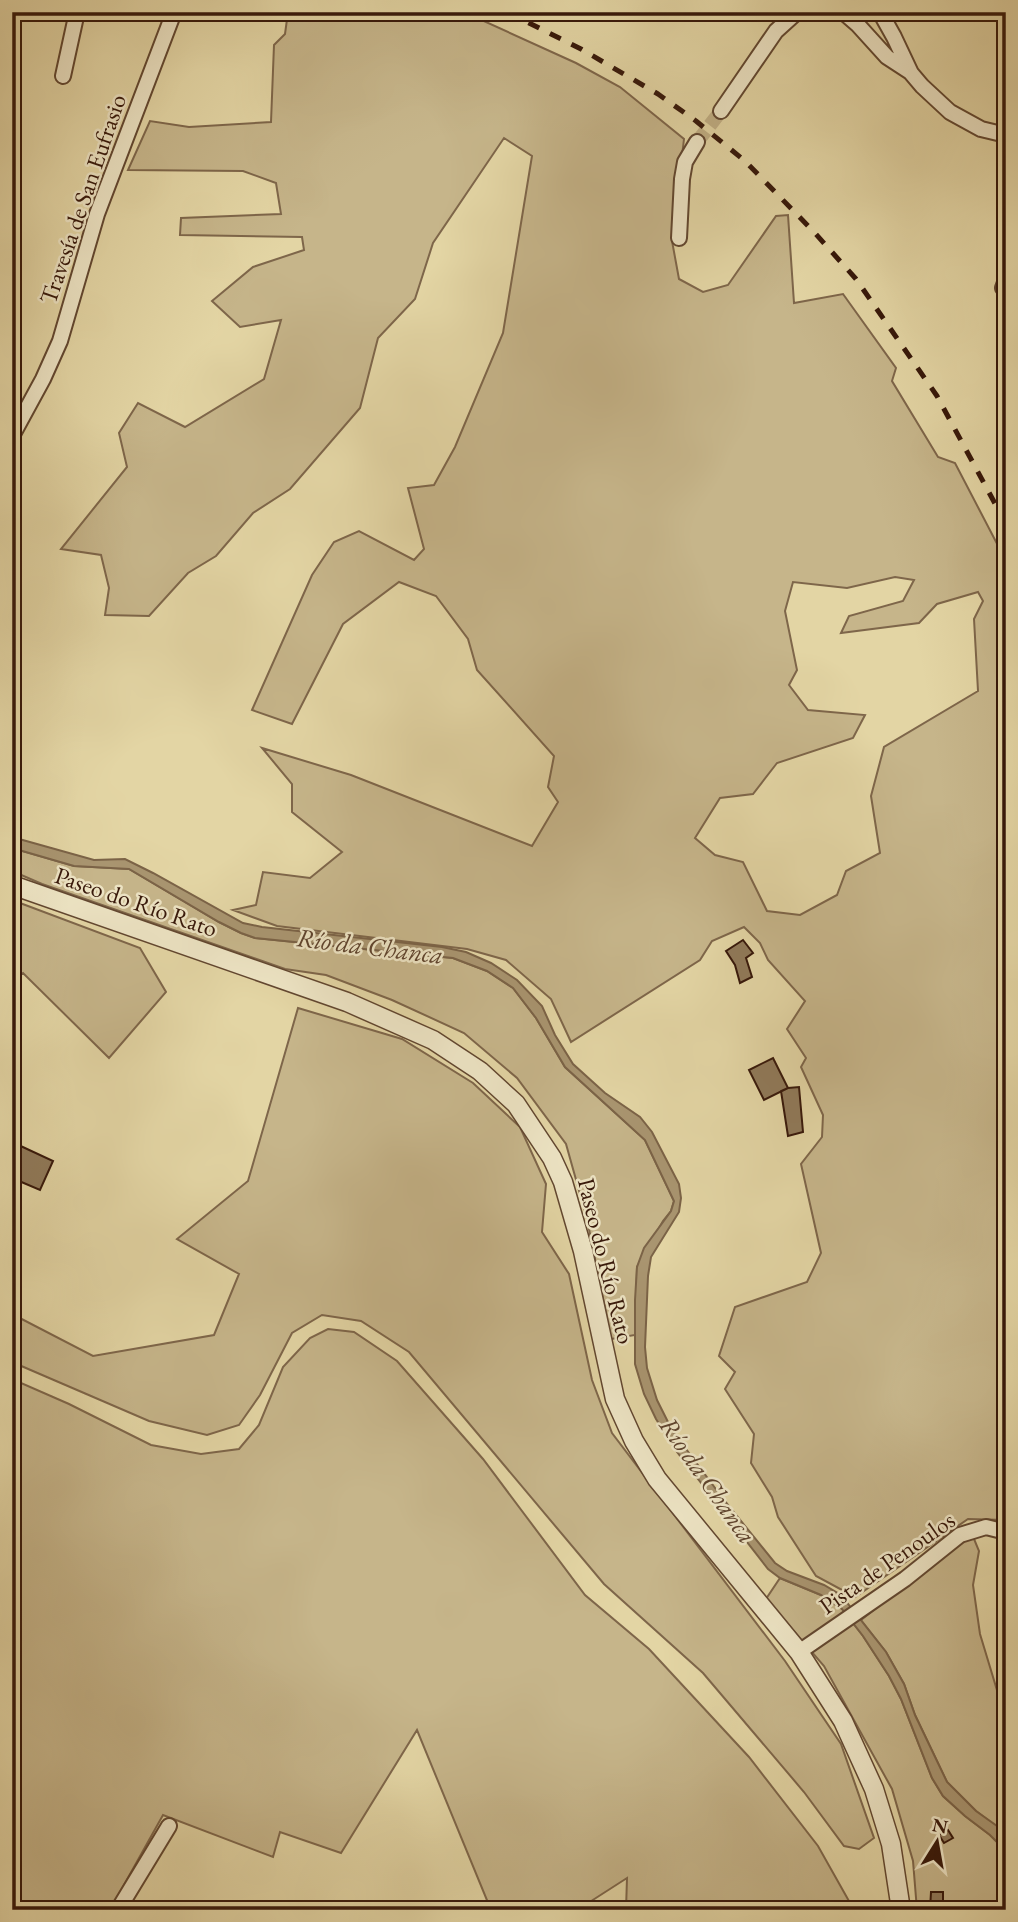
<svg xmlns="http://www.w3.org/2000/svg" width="1018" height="1922" viewBox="0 0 1018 1922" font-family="'EB Garamond',serif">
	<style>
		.green { fill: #c6b58a; stroke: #7e664a; stroke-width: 2; fill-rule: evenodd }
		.water { fill: #a99570; stroke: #7b6347; stroke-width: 2 }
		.building { fill: #907a5a; stroke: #37180a; stroke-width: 2 }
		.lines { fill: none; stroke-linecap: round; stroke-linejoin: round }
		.minor-tunnel { stroke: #c1af85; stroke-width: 14; stroke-dasharray: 14 7; stroke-linecap: butt }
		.minor-casing { stroke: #624730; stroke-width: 18 }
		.tertiary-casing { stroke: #624730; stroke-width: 21 }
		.minor { stroke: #ede4c4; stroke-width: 14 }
		.tertiary { stroke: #ede4c4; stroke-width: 18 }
		.rail { stroke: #37180a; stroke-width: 5; stroke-dasharray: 12 12; stroke-linecap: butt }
		.labels { text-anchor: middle; stroke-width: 5; stroke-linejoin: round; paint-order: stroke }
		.street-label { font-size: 24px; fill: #37180a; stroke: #ede4c4 }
		.water-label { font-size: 26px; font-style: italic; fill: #5f442e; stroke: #ede4c4 }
	</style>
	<rect width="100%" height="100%" fill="#e3d5a4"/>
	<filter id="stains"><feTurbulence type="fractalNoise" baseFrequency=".00286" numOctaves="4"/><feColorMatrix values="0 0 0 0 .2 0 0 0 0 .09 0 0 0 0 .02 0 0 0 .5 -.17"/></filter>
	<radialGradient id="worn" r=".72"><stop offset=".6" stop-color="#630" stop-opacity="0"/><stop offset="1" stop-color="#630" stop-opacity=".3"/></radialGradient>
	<path class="green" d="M288,12H394L395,14L402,12H464L576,63L620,87L684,139L672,241L679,279L703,292L728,285L776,216L788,215L794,303L843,294L896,368L892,381L938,457L955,463L1006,561V1520L968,1519L855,1597L816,1576L778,1517L772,1497L751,1463L754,1434L725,1389L735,1372L719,1356L735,1307L807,1282L821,1253L801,1164L822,1137L823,1115L801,1067L806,1058L787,1029L805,1001L768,960L760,943L744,927L712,941L700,960L571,1042L551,999L506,960L467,949L277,926L233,910L256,905L263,872L310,878L342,852L292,812V784L262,748L351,775L532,846L558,802L548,787L554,756L477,670L468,639L436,596L399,582L343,624L292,724L252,710L312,575L334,542L359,531L414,560L424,549L408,488L434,485L455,447L503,333L532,156L504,138L433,243L415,299L378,338L360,408L290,489L253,513L216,556L188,573L149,616L105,615L109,588L101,555L61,549L127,467L119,433L138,403L185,427L264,379L281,320L240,327L212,301L253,267L304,250L302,237L180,235L181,218L281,214L276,183L243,171L128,170L150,121L189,127L271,122L274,45L285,34ZM895,577L914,580L903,601L849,616L841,633L919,623L937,604L978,592L983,601L974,619L978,691L884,747L871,796L880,853L846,871L837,895L800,915L767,911L743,862L715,855L695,838L720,798L753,794L777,763L853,738L865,715L808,710L789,685L797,670L785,611L793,582L847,588Z
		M12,848L74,866L129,869L219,922L241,933L255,938L453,958L487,971L513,988L536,1018L565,1067L645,1140L674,1201L671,1211L663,1221L637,1267L635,1335L611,1339L587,1219L566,1144L517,1078L464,1033L392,1000L326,975L285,969L42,884L12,871Z
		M12,900L140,948L166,992L109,1058L23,973L12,981Z
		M298,1008L402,1039L473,1083L520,1127L546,1184L542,1232L569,1274L592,1380L612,1433L785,1661L841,1744L874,1838L859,1849L844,1846L804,1792L703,1673L604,1584L409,1352L361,1321L322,1315L292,1333L260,1395L239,1425L207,1435L149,1421L12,1362V1314L93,1356L214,1335L239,1274L177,1239L248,1181Z
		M328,1329L354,1332L397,1361L483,1459L585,1595L649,1649L749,1757L818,1846L854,1910H626L627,1878L585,1905L584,1910H491L417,1730L341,1853L280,1832L273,1857L163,1815L110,1910H12V1379L69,1404L151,1445L201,1454L239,1449L259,1425L283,1367L310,1338Z
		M972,1534L979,1551L973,1585L980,1634L1006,1720V1834L976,1811L947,1782L915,1715L904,1684L886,1652L861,1620Z
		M780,1578L821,1595L842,1609L863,1636L889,1676L901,1699L932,1778L943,1796L965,1816L990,1835L1006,1851V1910H917L913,1861L892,1789L824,1666L766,1599Z"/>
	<path class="water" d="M12,837L94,860L125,859L153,873L243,923L262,927L442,947L466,952L491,963L517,980L542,1006L555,1035L573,1064L605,1093L640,1117L652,1132L679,1184L681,1198L679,1212L651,1257L648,1276L645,1347L647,1368L657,1400L672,1430L724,1500L775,1563L787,1571L824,1585L841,1595L886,1652L904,1684L915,1715L947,1782L976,1811L1004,1831L1006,1834V1851L990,1835L965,1816L943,1796L932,1778L901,1699L889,1676L863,1636L842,1609L821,1595L780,1578L768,1569L677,1452L656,1419L644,1394L635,1364V1300L637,1267L644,1248L671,1211L674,1201L645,1140L565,1067L536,1018L513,988L487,971L453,958L255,938L241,933L219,922L129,869L74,866L12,848Z"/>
	<path class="building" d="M743,940L753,953L746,958L752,977L740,983L735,965L726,951Z
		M773,1058L788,1088L764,1100L749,1070Z
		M799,1087L803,1132L788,1136L781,1091L788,1088Z
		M12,1142L53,1161L40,1190L12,1178Z
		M948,1830L953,1838L944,1843L939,1835Z
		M931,1892H943V1910H930Z"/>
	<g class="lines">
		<path class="minor-tunnel" d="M697,142L721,111"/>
		<g class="minor-casing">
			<path id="minor" d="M843,12L858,25L887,57L910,72
				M880,12L894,37L911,73L922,86L950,112L981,129L1006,135
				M63,76L77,12
				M721,111L776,31L797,12
				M679,238L682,179L685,162L697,142
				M1003,288L1006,280
				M12,436L43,379L60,341L97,214L174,12
				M799,1652L905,1579L960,1535L986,1527L1006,1532
				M118,1910L169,1826"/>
		</g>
		<g class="tertiary-casing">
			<path id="tertiary" d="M12,885L347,1002L433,1040L480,1071L516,1104L552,1158L563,1182L583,1251L615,1399L634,1441L657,1479L799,1652L843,1721L874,1789L891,1844L901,1910"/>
		</g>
		<use href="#minor" class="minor"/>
		<use href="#tertiary" class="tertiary"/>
		<path class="rail" d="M507,12L581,49L658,94L696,121L745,161L814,232L856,279L937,396L1006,524"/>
	</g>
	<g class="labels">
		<g class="street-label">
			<text transform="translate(83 199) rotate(-71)" y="8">Travesía de San Eufrasio</text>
			<text transform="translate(136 902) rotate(19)" y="8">Paseo do Río Rato</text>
			<text transform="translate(606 1261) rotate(76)" y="8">Paseo do Río Rato</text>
			<text transform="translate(887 1563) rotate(-35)" y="8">Pista de Penoulos</text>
		</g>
		<g class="water-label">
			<text transform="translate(370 946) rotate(7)" y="9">Río da Chanca</text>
			<text transform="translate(708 1480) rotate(55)" y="9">Río da Chanca</text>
		</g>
	</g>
	<rect width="1018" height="1922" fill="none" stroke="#e3d5a4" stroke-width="42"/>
	<rect x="14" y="14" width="990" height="1894" fill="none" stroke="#37180a" stroke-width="3.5"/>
	<rect x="21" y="21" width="976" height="1880" fill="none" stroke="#37180a" stroke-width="2"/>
	<g transform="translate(937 1842) rotate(11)" stroke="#ede4c4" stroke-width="5" paint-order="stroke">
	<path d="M0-5L12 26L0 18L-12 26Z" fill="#37180a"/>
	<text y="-10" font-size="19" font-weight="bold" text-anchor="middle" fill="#37180a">N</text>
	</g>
	<rect width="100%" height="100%" filter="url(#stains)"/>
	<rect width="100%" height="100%" fill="url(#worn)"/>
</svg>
